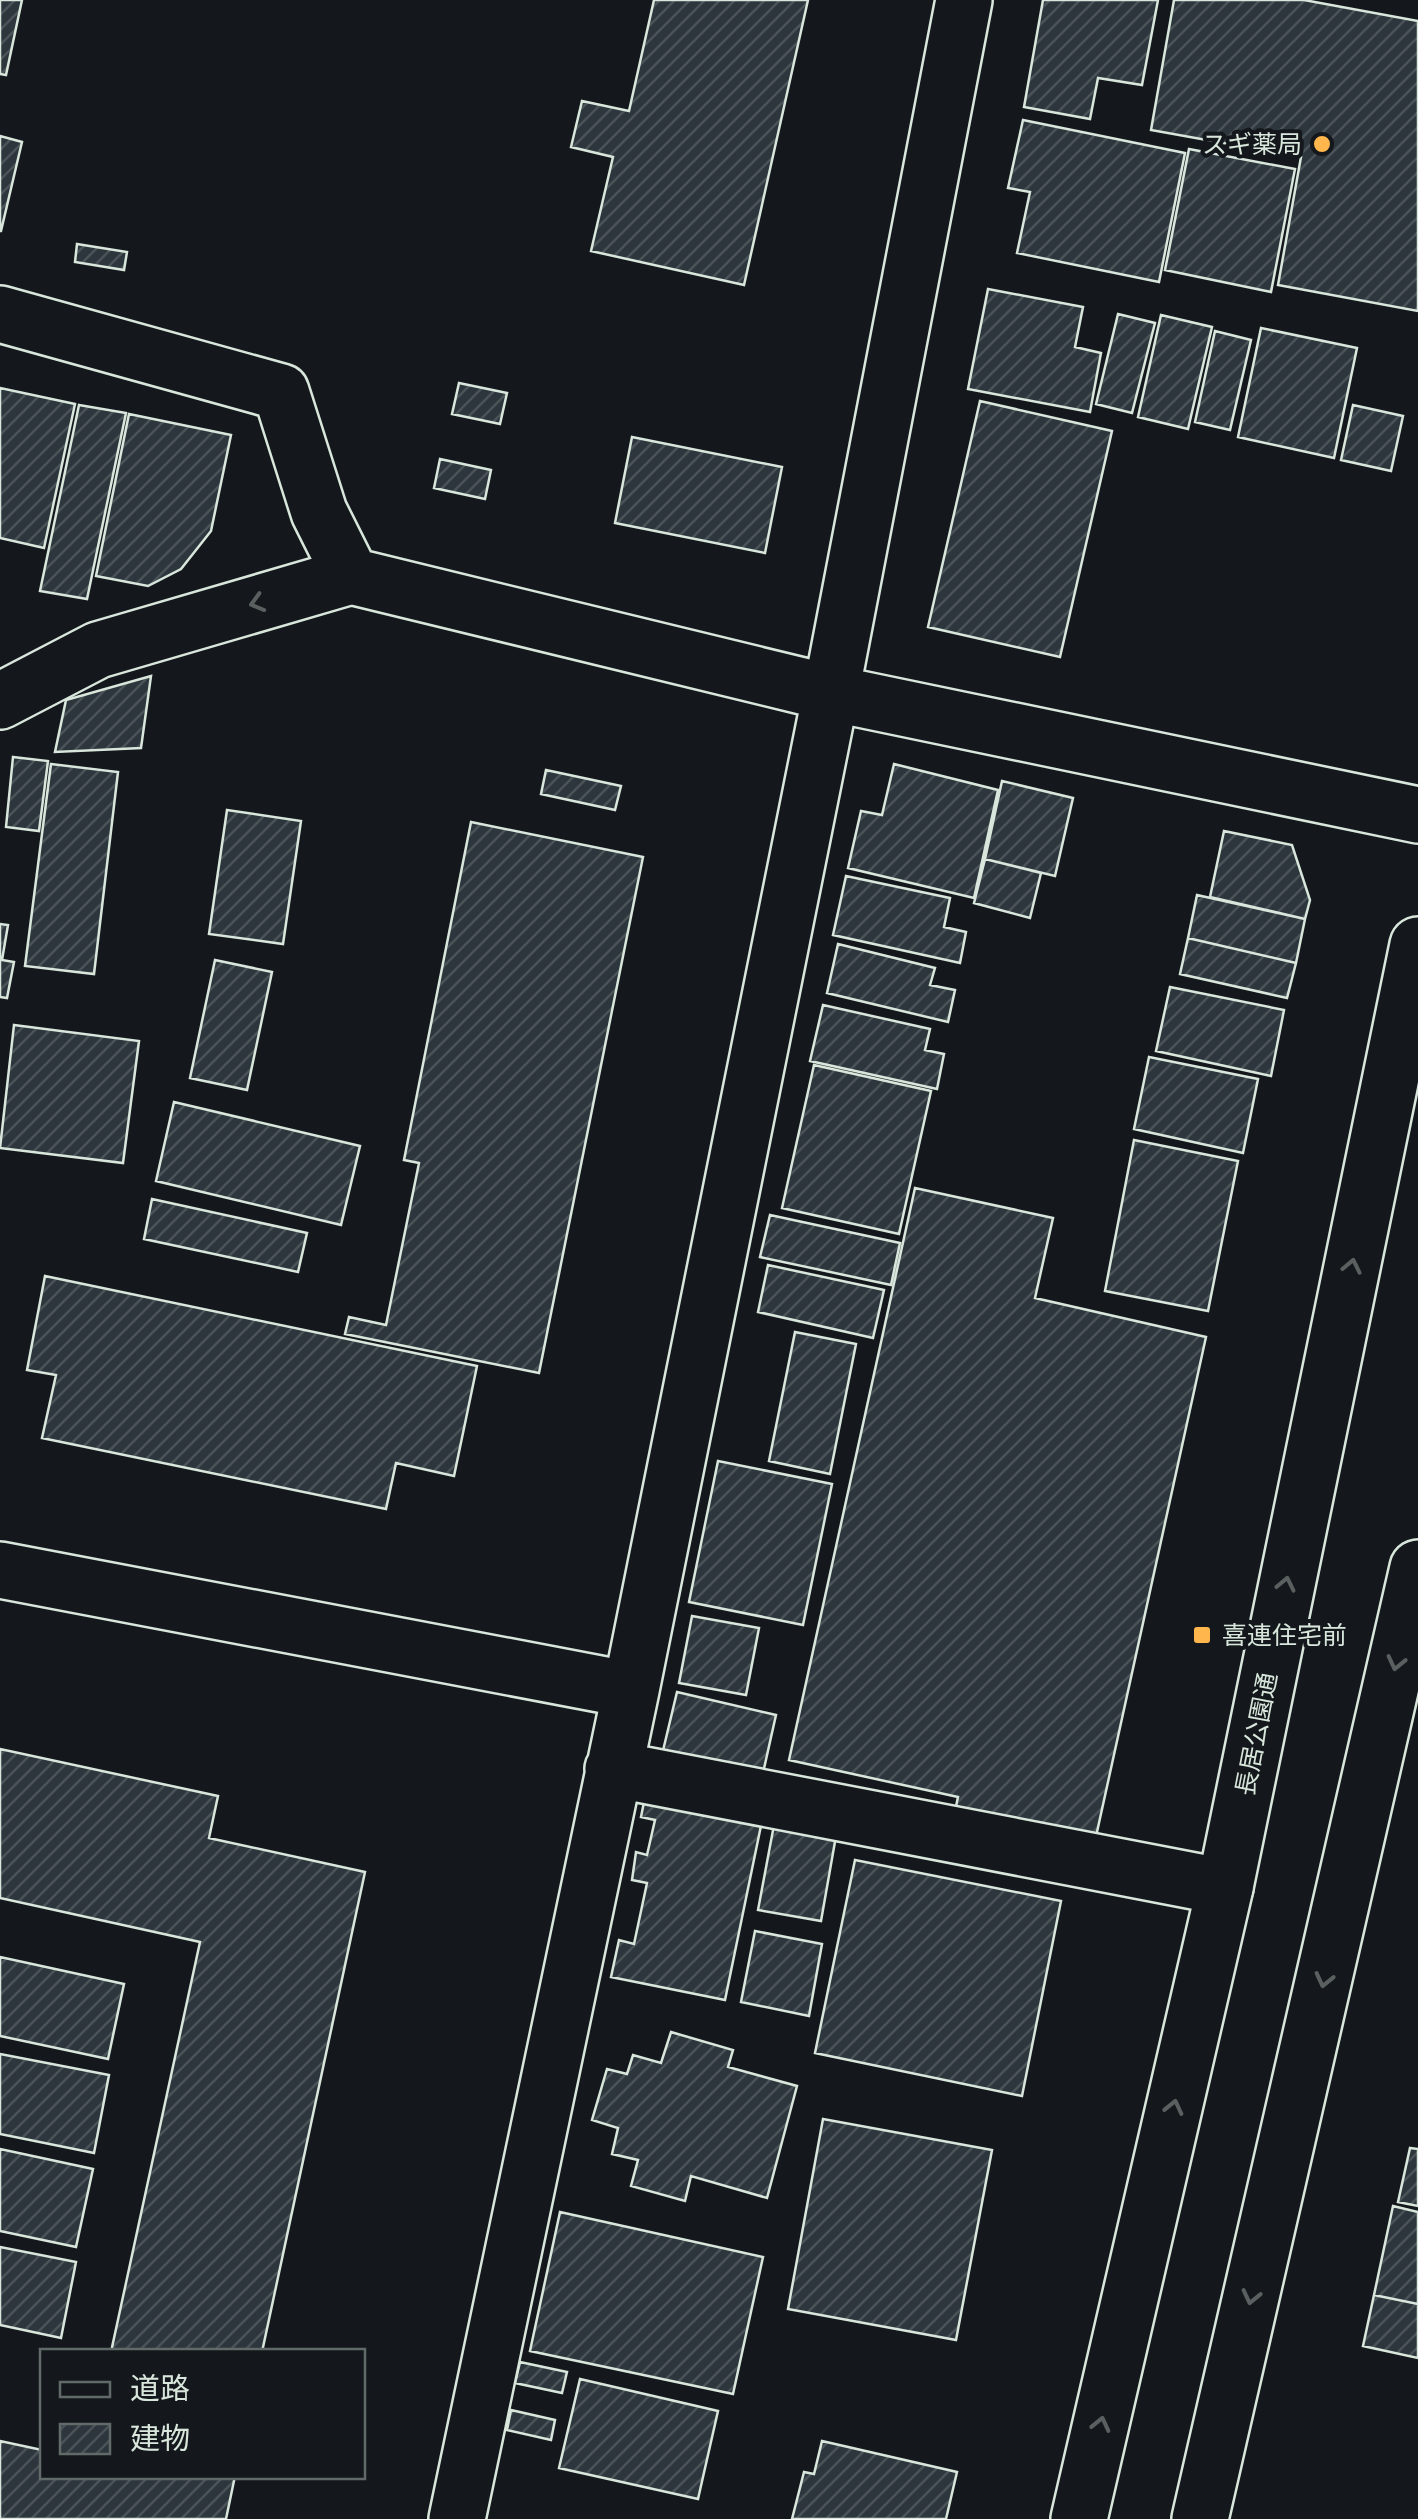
<svg xmlns="http://www.w3.org/2000/svg" width="1418" height="2519" viewBox="0 0 1418 2519" font-family="'DM Sans','Noto Sans JP',sans-serif">
	<style>
		.building { fill: url(#building-hatch); stroke: #d8e6dc; stroke-width: 2.5 }
		.lines { fill: none; stroke-linecap: round; stroke-linejoin: round }
		.minor-casing { stroke: #d8e6dc; stroke-width: 60 }
		.secondary-casing { stroke: #d8e6dc; stroke-width: 60 }
		.minor { stroke: #14181c; stroke-width: 55 }
		.secondary { stroke: #14181c; stroke-width: 55 }
		.oneway { stroke: #59605f }
		.poi-dot { fill: #ffb74d; stroke: #14181c; stroke-width: 4 }
		.labels { text-anchor: middle; stroke-width: 8; stroke-linejoin: round; paint-order: stroke }
		.poi-label { font-size: 25px; fill: #d8e6dc; stroke: #14181c; text-anchor: end }
		.street-label { font-size: 25px; fill: #d8e6dc; stroke: #14181c }
	</style>
	<defs>
		<pattern id="building-hatch" width="6" height="6" patternUnits="userSpaceOnUse" patternTransform="scale(2.5)"><rect width="6" height="6" fill="#2c363c"/><path d="M-1 1l2-2M0 6l6-6M5 7l2-2" fill="none" stroke="#4a5358"/></pattern>
	</defs>
	<rect width="100%" height="100%" fill="#14181c"/>
	<path class="building" d="M0,0H22L6,75L0,74Z
		M654,0H808L744,285L591,251L613,157L571,147L582,101L629,111Z
		M1043,0H1158L1142,85L1098,78L1090,119L1024,107Z
		M1174,0H1304L1418,21V311L1278,285L1301,157L1151,130Z
		M1023,120L1185,153L1159,282L1017,253L1030,192L1008,188Z
		M0,136L22,142L1,231H0Z
		M1189,149L1295,169L1271,292L1165,270Z
		M77,244L127,252L124,270L75,262Z
		M988,289L1083,307L1075,347L1101,353L1090,412L968,389Z
		M1118,314L1155,323L1132,413L1096,404Z
		M1161,315L1212,327L1188,429L1138,417Z
		M1261,328L1357,348L1334,458L1238,437Z
		M1215,331L1251,340L1230,430L1195,422Z
		M459,383L507,393L500,424L452,414Z
		M0,388L75,404L44,548L0,538Z
		M980,401L1112,431L1060,657L928,627Z
		M79,405L126,413L87,599L40,591Z
		M1353,405L1403,416L1391,471L1341,460Z
		M129,414L231,435L211,531L181,569L148,586L96,576Z
		M632,437L782,467L765,553L615,523Z
		M440,459L491,470L485,499L434,488Z
		M151,676L141,748L55,752L66,700Z
		M13,757L48,761L39,831L6,827Z
		M51,764L118,772L94,974L25,966Z
		M894,764L998,790L974,898L848,868L861,811L882,815Z
		M546,770L621,786L615,810L541,794Z
		M1002,781L1073,798L1055,876L985,859Z
		M227,810L301,821L283,944L209,934Z
		M471,822L643,857L539,1373L345,1334L349,1317L386,1325L419,1163L404,1160Z
		M1224,831L1292,845L1310,900L1305,919L1210,897Z
		M985,859L1041,873L1030,918L974,903Z
		M846,876L950,898L944,927L966,932L960,963L833,935Z
		M1197,895L1305,919L1296,963L1188,938Z
		M0,924L8,925L2,960L14,962L7,998L0,997Z
		M1188,938L1296,963L1287,998L1180,974Z
		M838,944L935,968L930,985L955,990L948,1022L827,993Z
		M215,960L272,972L247,1090L190,1078Z
		M1170,987L1284,1010L1271,1076L1156,1051Z
		M823,1005L930,1029L925,1050L944,1054L937,1089L810,1061Z
		M14,1025L139,1041L123,1163L0,1148Z
		M1149,1057L1258,1079L1243,1153L1134,1129Z
		M814,1065L931,1091L899,1234L782,1208Z
		M174,1102L360,1146L341,1225L156,1181Z
		M1134,1140L1238,1161L1208,1311L1105,1291Z
		M915,1188L1053,1218L1035,1298L1206,1337L1095,1841L955,1811L958,1797L789,1760Z
		M152,1199L307,1233L298,1272L144,1239Z
		M770,1215L900,1243L891,1285L760,1257Z
		M768,1265L884,1290L873,1338L758,1312Z
		M45,1276L477,1366L454,1476L396,1463L386,1509L42,1438L56,1375L27,1370Z
		M795,1332L856,1344L830,1474L769,1461Z
		M718,1461L832,1484L803,1625L689,1602Z
		M692,1616L759,1628L746,1695L679,1683Z
		M677,1692L776,1715L761,1782L661,1759Z
		M0,1749L218,1796L209,1838L365,1872L262,2352H111L200,1942L0,1898Z
		M646,1792L763,1816L725,2000L611,1977L619,1940L634,1944L647,1883L632,1880L636,1852L647,1855L655,1820L641,1817Z
		M774,1825L836,1836L821,1921L758,1910Z
		M855,1860L1061,1901L1022,2096L815,2053Z
		M755,1931L822,1944L809,2016L741,2002Z
		M0,1957L124,1984L108,2059L0,2036Z
		M671,2032L733,2050L728,2067L797,2086L767,2198L691,2176L685,2201L631,2186L638,2160L612,2154L618,2128L592,2120L607,2069L627,2074L633,2055L661,2063Z
		M0,2054L109,2075L94,2153L0,2134Z
		M823,2119L992,2150L956,2340L788,2309Z
		M1410,2148L1418,2149V2206L1398,2202Z
		M0,2149L93,2169L76,2247L0,2231Z
		M1393,2206L1418,2212V2304L1374,2295Z
		M560,2212L763,2257L733,2394L530,2351Z
		M0,2247L76,2262L61,2338L0,2325Z
		M1374,2295L1418,2304V2358L1363,2346Z
		M520,2362L567,2372L562,2393L515,2383Z
		M580,2379L718,2411L698,2499L559,2468Z
		M511,2410L555,2420L551,2440L507,2430Z
		M0,2441L42,2450V2476H235L226,2519H0Z
		M822,2441L957,2472L946,2519H792L804,2472L814,2474Z"/>
	<g class="lines">
		<g class="minor-casing">
			<path id="minor" d="M0,314L281,392L319,512L351,576
				M0,701L98,650L351,576L831,693L1418,815
				M0,1570L631,1690
				M613,1769L1225,1887
				M457,2519L631,1690L831,693L964,0"/>
		</g>
		<g class="secondary-casing">
			<path id="secondary" d="M1079,2519L1225,1887L1418,945
				M1200,2519L1418,1568"/>
		</g>
		<use href="#minor" class="minor"/>
		<use href="#secondary" class="secondary"/>
	</g>
	<defs><path id="oneway-chevron" d="M-2-3.5L2.5 0L-2 3.5" fill="none" stroke-width="1.6" stroke-linecap="round" stroke-linejoin="round" transform="scale(2.5)"/></defs>
	<g class="oneway">
		<use href="#oneway-chevron" transform="translate(257 603) rotate(164)"/>
		<use href="#oneway-chevron" transform="translate(1352 1266) rotate(-78)"/>
		<use href="#oneway-chevron" transform="translate(1286 1584) rotate(-78)"/>
		<use href="#oneway-chevron" transform="translate(1396 1663) rotate(103)"/>
		<use href="#oneway-chevron" transform="translate(1324 1980) rotate(103)"/>
		<use href="#oneway-chevron" transform="translate(1174 2107) rotate(-77)"/>
		<use href="#oneway-chevron" transform="translate(1251 2297) rotate(103)"/>
		<use href="#oneway-chevron" transform="translate(1101 2424) rotate(-77)"/>
	</g>
	<g class="poi-dot">
		<circle cx="1322" cy="144" r="10"/>
		<rect x="1192" y="1625" width="20" height="20" rx="5"/>
	</g>
	<g class="labels">
		<g class="poi-label">
			<text x="1302" y="153">スギ薬局</text>
			<text x="1222" y="1644" text-anchor="start">喜連住宅前</text>
		</g>
		<g class="street-label">
			<text transform="translate(1256 1734) rotate(-79)" y="9">長居公園通</text>
		</g>
	</g>
	<rect x="40" y="2349" width="325" height="130" fill="#14181c" stroke="#626a69" stroke-width="2.5"/>
	<rect x="60" y="2382" width="50" height="15" fill="#14181c" stroke="#626a69" stroke-width="2.5"/>
	<text x="130" y="2399" font-size="30" fill="#d8e6dc">道路</text>
	<rect x="60" y="2424" width="50" height="30" fill="url(#building-hatch)" stroke="#626a69" stroke-width="2.5"/>
	<text x="130" y="2449" font-size="30" fill="#d8e6dc">建物</text>
</svg>
